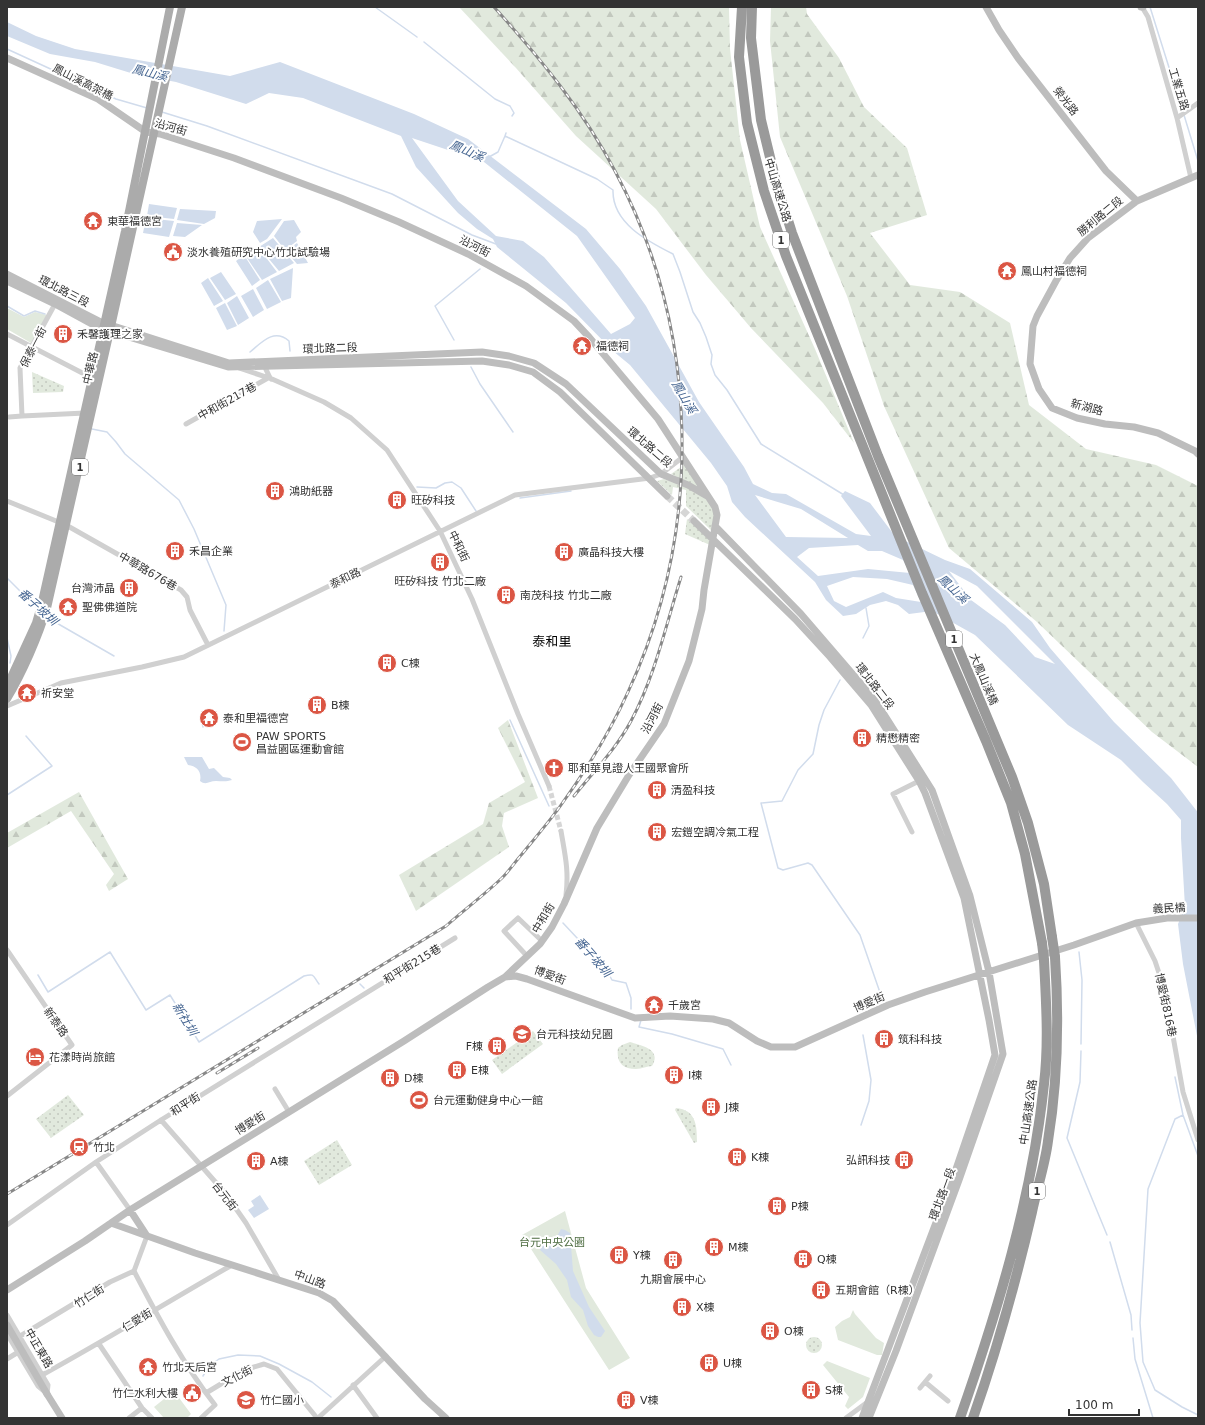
<svg xmlns="http://www.w3.org/2000/svg" width="1205" height="1425" viewBox="0 0 1205 1425" font-family="'DejaVu Sans','Noto Sans TC',sans-serif">
	<style>
		.grass { fill: url(#grass-dots) }
		.forest { fill: url(#forest-firs) }
		.park { fill: #e1e9dd }
		.water { fill: #d1dcec; fill-rule: evenodd }
		.lines { fill: none; stroke-linecap: round; stroke-linejoin: round }
		.stream { stroke: #d1dcec; stroke-width: 1.5 }
		.street-tunnel { stroke: #d6d6d6; stroke-width: 5; stroke-dasharray: 5 2.5; stroke-linecap: butt }
		.secondary-tunnel { stroke: #d6d6d6; stroke-width: 7; stroke-dasharray: 7 3.5; stroke-linecap: butt }
		.street { stroke: #d0d0d0; stroke-width: 5 }
		.secondary { stroke: #bdbdbd; stroke-width: 7 }
		.primary { stroke: #ababab; stroke-width: 8 }
		.highway { stroke: #9a9a9a; stroke-width: 10 }
		.rail-casing { stroke: #888; stroke-width: 3 }
		.rail { stroke: #fff; stroke-width: 1.5; stroke-dasharray: 4.5; stroke-linecap: butt }
		.secondary-bridge { stroke: #bdbdbd; stroke-width: 7 }
		.highway-bridge { stroke: #9a9a9a; stroke-width: 10 }
		.labels { text-anchor: middle; stroke-width: 4; stroke-linejoin: round; paint-order: stroke }
		.shield { fill: #fff; stroke: #707070; stroke-width: 1 }
		.shield-label { font-size: 10px; font-weight: bold; fill: #333 }
		.street-label { font-size: 11px; fill: #333; stroke: #fff }
		.poi-label { font-size: 11px; fill: #333; stroke: #fff; text-anchor: start }
		.park-label { font-size: 11px; fill: #4e6d42; stroke: #fff }
		.water-label { font-size: 12px; font-style: italic; fill: #456591; stroke: #fff }
		.quarter-label { font-size: 13px; fill: #000; stroke: #fff }
	</style>
	<defs>
		<pattern id="grass-dots" width="8" height="8" patternUnits="userSpaceOnUse"><rect width="8" height="8" fill="#e1e9dd"/><path d="M2 2h.1M6 6h.1" fill="none" stroke="#c2c8be" stroke-width="1.8" stroke-linecap="round"/></pattern>
		<pattern id="forest-firs" width="22" height="20" patternUnits="userSpaceOnUse"><rect width="22" height="20" fill="#e1e9dd"/><path d="M5 1l3.5 6h-7zM16 11l3.5 6h-7z" fill="#c2c8be"/></pattern>
	</defs>
	<rect width="100%" height="100%" fill="#fff"/>
	<path class="grass" d="M32,372L64,386L63,392L33,393Z
		M685,464L703,491L671,474Z
		M664,479C680,484 711,494 714,513C715,518 713,525 712,531L686,506V490L673,487L672,495L657,481Z
		M687,519L710,540V545L685,534Z
		M533,1031L543,1044L502,1074L492,1060Z
		M630,1042C642,1046 662,1049 652,1066C647,1066 642,1069 636,1069C622,1069 616,1062 618,1048L622,1045Z
		M68,1095L84,1115L51,1138L36,1119Z
		M676,1108C696,1110 697,1125 697,1142L694,1143L675,1110Z
		M337,1140L352,1165L319,1185L304,1161Z
		M806 1345a8 8 0 1 1 16 0a8 8 0 1 1-16 0Z"/>
	<path class="forest" d="M459,7H729L730,49L740,140L760,227L815,349L854,443L823,403L751,328L706,275L656,209L576,136L516,68Z
		M771,7H806L807,14L839,58L864,107L907,148L927,215L870,233L910,285L960,292L1010,323L1029,405L1086,449L1156,465L1198,486V767L1152,732L1037,622L949,548L884,406L847,296L780,137L770,41Z
		M508,720L538,798L504,813L502,826L509,847L416,911L399,875L483,824L489,803L525,782L498,728Z
		M79,792L128,879L109,891L106,885L114,874L71,811L7,848V833Z"/>
	<path class="park" d="M7,308L24,317L35,312L47,315L31,343L7,329Z
		M565,1211L586,1288L630,1358L609,1370L522,1235Z
		M853,1310L855,1314L876,1338L884,1343L882,1355H877L838,1340L835,1327L842,1321L850,1317Z
		M827,1361L870,1378L863,1397L848,1409L845,1406L849,1397L823,1365Z
		M174,1391L191,1414L187,1418H164L154,1407Z"/>
	<path class="water" d="M7,22L36,36L75,49L230,76L280,62L414,114L468,139L586,229L620,269L646,306L699,402L744,467L753,484L772,493L786,494L856,534L871,536L841,496L845,491L870,503L895,536L945,560L970,569L1032,622L1050,648L1114,722L1171,778L1196,810L1198,812V1041L1183,964L1178,924L1185,907L1181,838V820L1167,804L1143,782L1121,760L1068,725L975,635L932,611L909,614L898,605L886,601L870,605L856,614L843,616L826,600L815,582L745,517L732,502L727,486L711,463L630,365L613,351L566,303L497,247L493,239L477,229L458,213L416,167L401,136L303,98L269,93L246,104L176,82L134,74L95,62L50,54L7,36ZM412,138L484,162L577,236L635,318L630,324L611,334L544,257L523,241L496,236L458,201ZM755,495L801,509L848,538L786,537ZM858,545L868,551H882L903,560L910,573L868,569L818,576L797,557L809,548ZM949,571L977,586L1055,664L1035,657L1005,625L971,600ZM853,577L887,579L913,585L921,602L896,598L883,592L846,607L834,601L827,586Z
		M149,204L177,208L174,219L147,216Z
		M180,209L216,211L215,218L204,224L177,220Z
		M146,218L174,221L169,237L143,233Z
		M282,219L267,239L260,243L253,232L257,221Z
		M294,220L301,232L296,237L297,241L285,250L274,236L284,221Z
		M177,223L202,225L185,237L173,236Z
		M273,238L294,263L279,271L259,247Z
		M297,243L308,263L297,264L286,251Z
		M258,247L277,272L262,280L245,255Z
		M244,255L260,280L252,286L236,261Z
		M293,268L291,298L282,301L270,279Z
		M221,272L236,294L225,300L210,278Z
		M208,278L223,301L214,306L201,283Z
		M268,280L281,302L267,309L256,288Z
		M253,289L264,310L253,317L241,296Z
		M237,296L249,318L238,325L227,303Z
		M225,303L237,326L227,330L216,308Z
		M184,757H202L209,769L214,768L223,777L230,778L232,780C226,782 222,781 216,781C209,781 206,786 200,781C202,772 197,766 188,765Z
		M260,1195L269,1209L254,1218L248,1210L254,1206L251,1201Z
		M561,1229L565,1230L570,1233L573,1271L589,1307L605,1331L601,1337H598L594,1335L588,1326L583,1310L571,1297L567,1280L556,1264L540,1250L539,1245L542,1241L549,1242L555,1240Z"/>
	<g class="lines">
		<path class="stream" d="M375,7L417,37
			M1150,7L1183,112
			M424,42L495,99L510,106L514,113L512,116
			M7,49L116,99L147,108
			M162,112L207,126L392,194L472,235L496,244
			M1184,115L1198,161
			M506,133L505,136L597,179L613,190C612,223 647,241 673,254L680,272L693,312L700,323L706,337L712,355L711,364L715,375L727,390L761,444L844,495
			M489,157L498,152L505,136
			M7,306L24,316L35,311L45,314
			M454,340L435,306L480,269
			M250,352C262,342 274,328 289,341L290,351
			M471,367L480,384L513,432
			M92,429L107,432L116,442L125,454L179,500L194,529L226,605L224,631
			M417,487L436,488L445,483L452,482L461,488L476,511
			M520,498L571,491
			M7,578L38,609
			M48,618L114,656
			M7,638L11,656L10,663
			M863,638L869,626L866,608
			M840,680L824,710L819,725L813,754L798,770L782,801L761,803L778,868L783,870L808,863L812,865L860,935L884,1004
			M510,720L549,806
			M202,722L203,727
			M7,795L52,766L26,736
			M563,923L578,939L592,958L606,969L612,980L626,983L631,998V1009
			M1079,952L1082,980L1081,1044
			M38,975L48,992L110,952L146,1010L170,995L199,1042L304,976C315,973 313,976 319,984
			M360,984L364,988
			M641,1020L639,1027L672,1034L723,1049L731,1065
			M1081,1051L1080,1082L1067,1138L1107,1235
			M1175,1077L1183,1115L1198,1156
			M1183,1115L1175,1119L1148,1189L1140,1323L1143,1362L1155,1390L1182,1407L1198,1415
			M861,1125L869,1101L871,1080L863,1035
			M1110,1242L1131,1315L1132,1330
			M1133,1338L1135,1359L1153,1418
			M203,1376L209,1366L219,1359L238,1355L260,1356L279,1364L312,1382L331,1397"/>
		<path class="street-tunnel" d="M549,786L561,831"/>
		<path class="secondary-tunnel" d="M667,496L694,521"/>
		<path class="street" d="M1142,7L1148,17L1177,118L1191,178
			M1177,118L1198,103
			M55,304L20,368L22,416L85,413
			M7,334L92,378
			M262,364C267,368 267,374 271,379
			M239,368L272,379L324,402L351,418L387,450L440,531L472,599L518,714L549,786
			M9,417L22,416
			M186,424L268,378
			M7,501L66,525L181,590L187,597L190,610L208,645
			M7,706L61,683L142,667L184,657L515,495L650,478L661,474L683,457
			M561,831C565,855 569,870 566,895
			M912,832L893,794L919,781
			M1136,923L1155,961L1161,979L1166,997L1183,1092L1198,1140
			M7,950L72,1045L7,1096
			M527,956L504,931L518,918L542,941
			M275,1089L289,1112
			M161,1120L225,1193L246,1223L279,1280
			M96,1162L130,1210
			M7,1225L96,1162L161,1120L455,938
			M134,1271C158,1317 183,1364 215,1405L201,1418
			M7,1315L48,1385L47,1394
			M7,1334L38,1386L44,1391
			M12,1341L110,1282L134,1271L147,1236
			M99,1344L142,1408L152,1418
			M7,1359L20,1351
			M42,1375C106,1340 169,1301 232,1265
			M925,1382L948,1401
			M353,1385L377,1418
			M920,1388L930,1376
			M206,1393L244,1370L264,1364L277,1369L317,1418
			M129,1418L142,1408
			M318,1418L386,1356
			M846,1418L869,1401"/>
		<path class="secondary" d="M986,7L999,30L1018,58L1106,171L1137,201
			M1141,7H1143
			M7,58L98,99L146,132L160,134L234,158L341,198L399,222L468,254L526,286L574,321L589,337L658,419L715,507L717,515L704,590L702,609L689,661L664,724L629,775L597,828L564,904L552,927L540,944L505,977
			M1198,175L1137,201L1088,238L1070,258L1056,281L1037,316L1033,326L1030,364L1039,389L1052,408L1077,418L1105,424L1134,427L1158,433L1195,451L1198,454
			M7,274L101,322L229,363L482,352L509,356L534,363L566,384L661,474L688,485L707,496
			M7,281L55,304L99,328L228,367L482,361L509,365L533,372L560,392L667,496
			M694,521L795,619L830,657L871,705L919,781L925,793L964,898L989,1020L995,1055L954,1175L862,1418
			M715,526L801,614L875,700L932,790L970,896L989,972L1003,1054L959,1180L896,1351L869,1418
			M130,1210L147,1236
			M111,1223L195,1253L319,1293L333,1301L425,1399L446,1418
			M7,1290L85,1241L130,1210L404,1041L488,987L505,977L516,976L527,979L635,1018L670,1016L713,1019L729,1023L757,1041L771,1047H795L888,1005L925,992L1074,945L1136,923L1167,918H1198
			M47,1394L62,1418"/>
		<path class="primary" d="M7,686L36,623L41,606L125,231L170,7
			M7,699C22,674 39,636 47,608L110,331L182,7"/>
		<path class="highway" d="M742,7L739,57L747,123L764,191L786,256L922,593L986,741L1011,803L1025,854L1042,943
			M752,7L751,38L761,120L776,182L792,233L878,456L1012,777L1028,823L1044,884L1052,937
			M960,1418C998,1310 1032,1198 1044,1084C1049,1043 1046,1001 1044,960
			M973,1418C997,1350 1016,1281 1032,1212C1037,1188 1045,1165 1048,1141C1058,1080 1059,1018 1055,957"/>
		<g class="rail-casing">
			<path id="rail" d="M574,796C594,771 616,749 631,721C655,676 666,625 681,577
				M217,1073L258,1048
				M7,1194L446,926C464,910 484,895 502,878C509,871 515,862 522,854C535,838 549,822 561,805C587,769 610,732 628,692C704,528 700,331 615,171C583,110 540,58 494,7"/>
		</g>
		<use href="#rail" class="rail"/>
		<path class="secondary-bridge" d="M7,1325L47,1394"/>
		<path class="highway-bridge" d="M1052,937L1055,957
			M1042,943L1044,960"/>
	</g>
	<defs>
		<g id="temple-disc" transform="scale(1)"><circle r="9.5" fill="#db5644" stroke="#fff"/><path d="M0-6L5-2H3V0L6.5 2.5H4V6H1.5V3h-3V6H-4V2.5H-6.5L-3 0V-2H-5Z" fill="#fff"/></g>
		<g id="civic-disc" transform="scale(1)"><circle r="9.5" fill="#db5644" stroke="#fff"/><path d="M-.6-6.5H3V-4.5H.6V-3L4-1V1h2V6H-6V1h2V-1L-.6-3ZM-1.2 2.5V6h2.4V2.5Z" fill="#fff"/></g>
		<g id="building-disc" transform="scale(1)"><circle r="9.5" fill="#db5644" stroke="#fff"/><path d="M-4-6H4V6H1V3H-1V6H-4ZM-2.5-4.3h1.7v1.8h-1.7ZM.8-4.3h1.7v1.8H.8ZM-2.5-1h1.7V.8h-1.7ZM.8-1h1.7V.8H.8Z" fill="#fff"/></g>
		<g id="stadium-disc" transform="scale(1)"><circle r="9.5" fill="#db5644" stroke="#fff"/><path d="M0-5a6.5 5 0 1 0 0 10a6.5 5 0 1 0 0-10ZM-3.5-1.8h7v3.6h-7Z" fill="#fff"/></g>
		<g id="church-disc" transform="scale(1)"><circle r="9.5" fill="#db5644" stroke="#fff"/><path d="M-1.2-6h2.4v3.5h3.3v2.4h-3.3V6h-2.4V-.1h-3.3v-2.4h3.3Z" fill="#fff"/></g>
		<g id="school-disc" transform="scale(1)"><circle r="9.5" fill="#db5644" stroke="#fff"/><path d="M0-5L7-2L0 1L-7-2ZM-4 1L0 2.5L4 1V4Q0 6-4 4Z" fill="#fff"/></g>
		<g id="hotel-disc" transform="scale(1)"><circle r="9.5" fill="#db5644" stroke="#fff"/><path d="M-6-4.5h1.5V1H6V5H4.5V3h-9V5H-6ZM-4 0a1.8 1.8 0 1 1 3.6 0ZM.5 0V-2.5h3Q6-2.5 6 0Z" fill="#fff"/></g>
		<g id="station-disc" transform="scale(1)"><circle r="9.5" fill="#db5644" stroke="#fff"/><path d="M-3-6H3Q5-6 5-4V2Q5 4 3 4L4.5 6H3L1.5 4h-3L-3 6H-4.5L-3 4Q-5 4-5 2V-4Q-5-6-3-6ZM-3.5-4v3h7v-3ZM-3.5 1v1.5H-2V1ZM2 1v1.5H3.5V1Z" fill="#fff"/></g>
	</defs>
	<g fill-rule="evenodd">
		<use href="#temple-disc" x="93" y="221"/>
		<use href="#civic-disc" x="173" y="252"/>
		<use href="#temple-disc" x="1007" y="271"/>
		<use href="#building-disc" x="63" y="334"/>
		<use href="#temple-disc" x="582" y="346"/>
		<use href="#building-disc" x="275" y="491"/>
		<use href="#building-disc" x="397" y="500"/>
		<use href="#building-disc" x="175" y="551"/>
		<use href="#building-disc" x="564" y="552"/>
		<use href="#building-disc" x="440" y="562"/>
		<use href="#building-disc" x="129" y="588"/>
		<use href="#building-disc" x="506" y="595"/>
		<use href="#temple-disc" x="68" y="607"/>
		<use href="#building-disc" x="387" y="663"/>
		<use href="#temple-disc" x="27" y="693"/>
		<use href="#building-disc" x="317" y="705"/>
		<use href="#temple-disc" x="209" y="718"/>
		<use href="#building-disc" x="862" y="738"/>
		<use href="#stadium-disc" x="242" y="742"/>
		<use href="#church-disc" x="554" y="768"/>
		<use href="#building-disc" x="657" y="790"/>
		<use href="#building-disc" x="657" y="832"/>
		<use href="#temple-disc" x="654" y="1005"/>
		<use href="#school-disc" x="522" y="1034"/>
		<use href="#building-disc" x="884" y="1039"/>
		<use href="#building-disc" x="497" y="1046"/>
		<use href="#hotel-disc" x="35" y="1057"/>
		<use href="#building-disc" x="457" y="1070"/>
		<use href="#building-disc" x="674" y="1075"/>
		<use href="#building-disc" x="390" y="1078"/>
		<use href="#stadium-disc" x="419" y="1100"/>
		<use href="#building-disc" x="711" y="1107"/>
		<use href="#station-disc" x="79" y="1147"/>
		<use href="#building-disc" x="737" y="1157"/>
		<use href="#building-disc" x="904" y="1160"/>
		<use href="#building-disc" x="256" y="1161"/>
		<use href="#building-disc" x="777" y="1206"/>
		<use href="#building-disc" x="714" y="1247"/>
		<use href="#building-disc" x="619" y="1255"/>
		<use href="#building-disc" x="803" y="1259"/>
		<use href="#building-disc" x="673" y="1260"/>
		<use href="#building-disc" x="821" y="1290"/>
		<use href="#building-disc" x="682" y="1307"/>
		<use href="#building-disc" x="770" y="1331"/>
		<use href="#building-disc" x="709" y="1363"/>
		<use href="#temple-disc" x="148" y="1367"/>
		<use href="#building-disc" x="811" y="1390"/>
		<use href="#civic-disc" x="192" y="1393"/>
		<use href="#school-disc" x="246" y="1400"/>
		<use href="#building-disc" x="626" y="1400"/>
	</g>
	<g class="labels">
		<g class="shield">
			<rect x="773" y="232" width="16" height="16" rx="3"/>
			<rect x="72" y="459" width="16" height="16" rx="3"/>
			<rect x="946" y="631" width="16" height="16" rx="3"/>
			<rect x="1029" y="1183" width="16" height="16" rx="3"/>
		</g>
		<g class="shield-label">
			<text x="781" y="244">1</text>
			<text x="80" y="471">1</text>
			<text x="954" y="643">1</text>
			<text x="1037" y="1195">1</text>
		</g>
		<g class="street-label">
			<text transform="translate(83 82) rotate(27)" y="4">鳳山溪高架橋</text>
			<text transform="translate(1179 89) rotate(73)" y="4">工業五路</text>
			<text transform="translate(1066 101) rotate(52)" y="4">榮光路</text>
			<text transform="translate(171 127) rotate(16)" y="4">沿河街</text>
			<text transform="translate(778 190) rotate(73)" y="4">中山高速公路</text>
			<text transform="translate(1100 216) rotate(-39)" y="4">勝利路二段</text>
			<text transform="translate(475 246) rotate(27)" y="4">沿河街</text>
			<text transform="translate(64 291) rotate(27)" y="4">環北路三段</text>
			<text transform="translate(33 347) rotate(-63)" y="4">保泰一街</text>
			<text transform="translate(330 348) rotate(-2)" y="4">環北路二段</text>
			<text transform="translate(90 368) rotate(-77)" y="4">中華路</text>
			<text transform="translate(227 401) rotate(-29)" y="4">中和街217巷</text>
			<text transform="translate(1087 407) rotate(15)" y="4">新湖路</text>
			<text transform="translate(650 447) rotate(41)" y="4">環北路二段</text>
			<text transform="translate(459 546) rotate(64)" y="4">中和街</text>
			<text transform="translate(148 571) rotate(30)" y="4">中華路676巷</text>
			<text transform="translate(345 578) rotate(-26)" y="4">泰和路</text>
			<text transform="translate(984 679) rotate(67)" y="4">大鳳山溪橋</text>
			<text transform="translate(875 686) rotate(52)" y="4">環北路二段</text>
			<text transform="translate(652 718) rotate(-62)" y="4">沿河街</text>
			<text transform="translate(1169 908) rotate(-3)" y="4">義民橋</text>
			<text transform="translate(543 918) rotate(-59)" y="4">中和街</text>
			<text transform="translate(412 964) rotate(-31)" y="4">和平街215巷</text>
			<text transform="translate(550 975) rotate(20)" y="4">博愛街</text>
			<text transform="translate(869 1002) rotate(-24)" y="4">博愛街</text>
			<text transform="translate(1166 1005) rotate(78)" y="4">博愛街816巷</text>
			<text transform="translate(56 1022) rotate(55)" y="4">新泰路</text>
			<text transform="translate(185 1104) rotate(-32)" y="4">和平街</text>
			<text transform="translate(1028 1112) rotate(-82)" y="4">中山高速公路</text>
			<text transform="translate(250 1123) rotate(-31)" y="4">博愛街</text>
			<text transform="translate(942 1194) rotate(-70)" y="4">環北路一段</text>
			<text transform="translate(225 1196) rotate(52)" y="4">台元街</text>
			<text transform="translate(310 1279) rotate(20)" y="4">中山路</text>
			<text transform="translate(89 1296) rotate(-32)" y="4">竹仁街</text>
			<text transform="translate(137 1320) rotate(-31)" y="4">仁愛街</text>
			<text transform="translate(39 1348) rotate(60)" y="4">中正東路</text>
			<text transform="translate(237 1376) rotate(-27)" y="4">文化街</text>
		</g>
		<g class="poi-label">
			<text x="107" y="225">東華福德宮</text>
			<text x="187" y="256">淡水養殖研究中心竹北試驗場</text>
			<text x="1021" y="275">鳳山村福德祠</text>
			<text x="77" y="338">禾馨護理之家</text>
			<text x="596" y="350">福德祠</text>
			<text x="289" y="495">鴻助紙器</text>
			<text x="411" y="504">旺矽科技</text>
			<text x="189" y="555">禾昌企業</text>
			<text x="578" y="556">廣晶科技大樓</text>
			<text x="440" y="585" text-anchor="middle">旺矽科技 竹北二廠</text>
			<text x="115" y="592" text-anchor="end">台灣沛晶</text>
			<text x="520" y="599">南茂科技 竹北二廠</text>
			<text x="82" y="611">聖佛佛道院</text>
			<text x="401" y="667">C棟</text>
			<text x="41" y="697">祈安堂</text>
			<text x="331" y="709">B棟</text>
			<text x="223" y="722">泰和里福德宮</text>
			<text x="256" y="740">PAW SPORTS<tspan x="256" dy="13">昌益園區運動會館</tspan></text>
			<text x="876" y="742">精懋精密</text>
			<text x="568" y="772">耶和華見證人王國聚會所</text>
			<text x="671" y="794">清盈科技</text>
			<text x="671" y="836">宏鎧空調冷氣工程</text>
			<text x="668" y="1009">千歲宮</text>
			<text x="536" y="1038">台元科技幼兒園</text>
			<text x="898" y="1043">筑科科技</text>
			<text x="483" y="1050" text-anchor="end">F棟</text>
			<text x="49" y="1061">花漾時尚旅館</text>
			<text x="471" y="1074">E棟</text>
			<text x="688" y="1079">I棟</text>
			<text x="404" y="1082">D棟</text>
			<text x="433" y="1104">台元運動健身中心一館</text>
			<text x="725" y="1111">J棟</text>
			<text x="93" y="1151">竹北</text>
			<text x="751" y="1161">K棟</text>
			<text x="890" y="1164" text-anchor="end">弘訊科技</text>
			<text x="270" y="1165">A棟</text>
			<text x="791" y="1210">P棟</text>
			<text x="728" y="1251">M棟</text>
			<text x="633" y="1259">Y棟</text>
			<text x="817" y="1263">Q棟</text>
			<text x="673" y="1283" text-anchor="middle">九期會展中心</text>
			<text x="835" y="1294">五期會館（R棟）</text>
			<text x="696" y="1311">X棟</text>
			<text x="784" y="1335">O棟</text>
			<text x="723" y="1367">U棟</text>
			<text x="162" y="1371">竹北天后宮</text>
			<text x="825" y="1394">S棟</text>
			<text x="178" y="1397" text-anchor="end">竹仁水利大樓</text>
			<text x="260" y="1404">竹仁國小</text>
			<text x="640" y="1404">V棟</text>
		</g>
		<g class="park-label">
			<text x="552" y="1246">台元中央公園</text>
		</g>
		<g class="water-label">
			<text transform="translate(150 73) rotate(14)" y="4">鳳山溪</text>
			<text transform="translate(467 151) rotate(23)" y="4">鳳山溪</text>
			<text transform="translate(684 397) rotate(60)" y="4">鳳山溪</text>
			<text transform="translate(953 589) rotate(43)" y="4">鳳山溪</text>
			<text transform="translate(38 607) rotate(42)" y="4">番子坡圳</text>
			<text transform="translate(593 957) rotate(49)" y="4">番子坡圳</text>
			<text transform="translate(185 1019) rotate(58)" y="4">新社圳</text>
		</g>
		<g class="quarter-label">
			<text x="552" y="646">泰和里</text>
		</g>
	</g>
	<rect width="1205" height="1425" fill="none" stroke="#333333" stroke-width="16"/>
	<path d="M1069 1409v6h70v-6" fill="none" stroke="#333333" stroke-width="2"/>
	<text x="1075" y="1409" font-size="12" fill="#333333" stroke="#ffffff" stroke-width="3" paint-order="stroke">100 m</text>
</svg>
